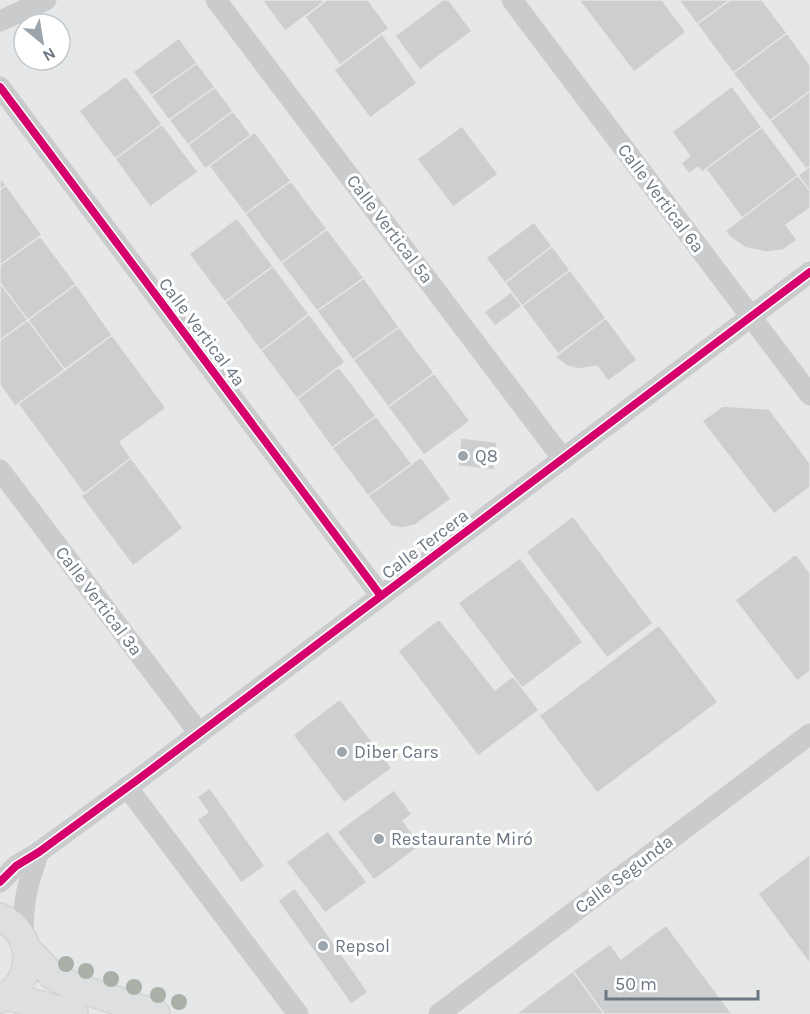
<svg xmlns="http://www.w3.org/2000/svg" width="810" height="1014" viewBox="0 0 810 1014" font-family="Karla,sans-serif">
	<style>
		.built { fill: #e6e7e8; fill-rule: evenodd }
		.green { fill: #e6e8e5 }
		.building { fill: #cdcecf; stroke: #e6e6e6; stroke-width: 1.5 }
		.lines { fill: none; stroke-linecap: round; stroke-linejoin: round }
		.major-casing { stroke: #d3d4d5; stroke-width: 30 }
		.minor { stroke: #cacbcc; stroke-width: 21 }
		.major { stroke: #dedfe0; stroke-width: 27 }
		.cycleway-casing { stroke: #fff; stroke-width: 11 }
		.cycleway { stroke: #d6006c; stroke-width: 8 }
		.tree { fill: #a8b0a7 }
		.poi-dot { fill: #9ca4ac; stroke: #fff; stroke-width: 2 }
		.labels { text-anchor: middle; stroke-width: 6; stroke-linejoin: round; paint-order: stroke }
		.street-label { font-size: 18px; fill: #6b7783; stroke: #fff }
		.poi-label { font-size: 18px; fill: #6b7783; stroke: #fff; text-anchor: start }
	</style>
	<rect width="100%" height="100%" fill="#f7f7f7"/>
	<path class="built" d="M0,0H810V1014H0ZM24,24H60V60H24Z"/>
	<path class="green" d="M107,0H184L204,20L57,127C42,104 27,89 34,60H60V24H58Z
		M368,0H426L389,28Z
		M497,23L684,273C692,295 693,322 676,341C667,351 653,358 642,366L534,222L459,278L423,230L497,174L462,126L387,182L350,133Z
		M689,30L726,78L645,139L609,90Z
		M205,167L241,215L167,270L129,223Z
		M192,388L312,546C321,564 324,583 317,603C307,627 253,666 229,673C218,676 203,676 193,672C161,660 143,622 124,595L194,542L120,442Z
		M685,398L782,525L810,504V572L777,529L716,575L810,699V704L441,982L372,886L440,835L320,673L381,629L478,756L661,617L563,489Z
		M43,568L128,685C132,691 137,699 139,706C147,757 78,793 44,819L24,792L0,809V601Z
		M715,836L810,964V1014H732L641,891Z
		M53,889L111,969C65,952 51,941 53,889Z
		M0,938C12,950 11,965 0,977Z"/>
	<path class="building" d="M262,0H322L324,2L285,31Z
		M327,0H368L389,28L340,65L305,17Z
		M443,0H449L472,31L420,70L395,36Z
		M579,0H662L686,32L634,72Z
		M679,0H730L697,24Z
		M730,0H762L787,33L733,73L697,24Z
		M787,33L810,65V91L770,121L733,73Z
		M382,34L417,83L370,118L334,70Z
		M179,38L197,63L151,96L133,72Z
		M197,63L215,87L169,120L151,96Z
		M126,76L162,124L115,159L79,111Z
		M732,86L762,127L702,172L698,167L689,174L681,163L690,156L672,132Z
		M215,87L233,111L188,145L169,120Z
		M810,91V166L806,169L770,121Z
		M233,111L251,135L205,169L188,145Z
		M162,124L198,172L150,207L115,159Z
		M462,126L498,174L453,207L417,159Z
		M762,127L798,175L742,218L706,169Z
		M255,132L291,181L245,214L209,166Z
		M810,166V191L798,175Z
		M798,175L810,191V208L786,225L797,240L783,250L766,252L746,248L730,237L725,231Z
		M0,177L6,185L0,190Z
		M291,181L327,229L281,263L245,214Z
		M6,185L42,235L0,265V190Z
		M237,218L273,266L225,302L189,254Z
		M534,222L552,246L505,283L486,258Z
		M327,229L364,278L317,311L281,263Z
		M40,236L76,284L28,320L0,283V265Z
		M552,246L570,270L522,306L505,283Z
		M273,266L309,314L261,351L225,302Z
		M570,270L606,318L558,354L522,306Z
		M364,278L399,327L353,360L317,311Z
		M0,283L28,320L0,340Z
		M76,284L112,335L65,370L28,320Z
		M511,292L522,306L495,326L484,312Z
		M309,314L345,362L297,399L261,351Z
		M606,318L637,360L608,381L597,366L578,369L567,366L555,357Z
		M28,320L65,370L15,406L0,385V340Z
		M399,327L434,373L388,407L353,360Z
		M112,335L166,408L120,442L131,458L84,494L18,404Z
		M339,367L376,416L332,448L297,399Z
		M434,373L470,421L424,455L388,407Z
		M723,406L769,409L810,463V487L774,514L702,421Z
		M376,416L412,464L368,496L332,448Z
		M461,438L497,442L494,470L458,466Z
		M421,457L451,499L415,525L403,528L391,526L368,496Z
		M131,458L183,528L133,566L81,496Z
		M573,516L653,623L607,658L526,552Z
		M796,554L810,573V671L797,681L735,600Z
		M520,558L583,642L522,688L458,603Z
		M439,619L495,690L513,676L539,710L478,756L398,651Z
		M659,625L718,702L597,793L539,716Z
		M340,699L392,768L344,803L293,735Z
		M210,788L265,866L241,883L197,820L208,812L197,797Z
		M394,790L412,814L403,821L421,845L374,880L337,832Z
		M328,831L367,882L325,913L286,862Z
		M810,854V964L758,894Z
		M295,888L368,992L351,1004L278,901Z
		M666,925L732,1014H604L573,971L610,944L621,959Z
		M573,971L604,1014H516Z"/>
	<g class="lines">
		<g class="major-casing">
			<path id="major" d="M0,917C36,933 36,983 0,999
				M27,949L53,976L73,986L156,1014
				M7,996L74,1014"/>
		</g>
		<path class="minor" d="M216,0L563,459
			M512,0L810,395
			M0,21L46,0
			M0,87L381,596
			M0,470L199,733
			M127,787L298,1014
			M0,882L16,866L39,852L140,778L810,272
			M23,937C23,901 27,885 39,852
			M439,1014L810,734"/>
		<use href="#major" class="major"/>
		<g class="cycleway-casing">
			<path id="cycleway" d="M0,87L381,596
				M0,882L16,866L39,852L140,778L810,272"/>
		</g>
		<use href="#cycleway" class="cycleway"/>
	</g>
	<g class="tree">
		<circle cx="66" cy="964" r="8"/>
		<circle cx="86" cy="971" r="8"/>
		<circle cx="111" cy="979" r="8"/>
		<circle cx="134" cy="987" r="8"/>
		<circle cx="158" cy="995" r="8"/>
		<circle cx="179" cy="1002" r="8"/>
	</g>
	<g class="poi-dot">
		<circle cx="463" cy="456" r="6"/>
		<circle cx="342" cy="752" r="6"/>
		<circle cx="379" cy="839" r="6"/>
		<circle cx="323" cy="946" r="6"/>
	</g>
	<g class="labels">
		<g class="street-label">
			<text transform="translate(661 198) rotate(53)" y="6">Calle Vertical 6ª</text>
			<text transform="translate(390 229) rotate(53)" y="6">Calle Vertical 5ª</text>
			<text transform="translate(202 332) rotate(53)" y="6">Calle Vertical 4ª</text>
			<text transform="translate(425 544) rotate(-37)" y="6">Calle Tercera</text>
			<text transform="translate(99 601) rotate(53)" y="6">Calle Vertical 3ª</text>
			<text transform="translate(624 874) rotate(-37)" y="6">Calle Segunda</text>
		</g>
		<g class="poi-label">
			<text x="475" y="462">Q8</text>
			<text x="354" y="758">Diber Cars</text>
			<text x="391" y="845">Restaurante Miró</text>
			<text x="335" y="952">Repsol</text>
		</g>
	</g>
	<g transform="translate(42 42) rotate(150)"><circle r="28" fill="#ffffff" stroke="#c4c9cd" stroke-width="1.5"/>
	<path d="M0-4.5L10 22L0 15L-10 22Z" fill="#9ca4ac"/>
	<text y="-9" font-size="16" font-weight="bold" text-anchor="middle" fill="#6b7783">N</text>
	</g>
	<path d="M606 990v9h152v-9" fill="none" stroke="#6b7783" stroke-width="3"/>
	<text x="615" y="990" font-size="18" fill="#6b7783" stroke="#ffffff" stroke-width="4.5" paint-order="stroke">50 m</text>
</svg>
